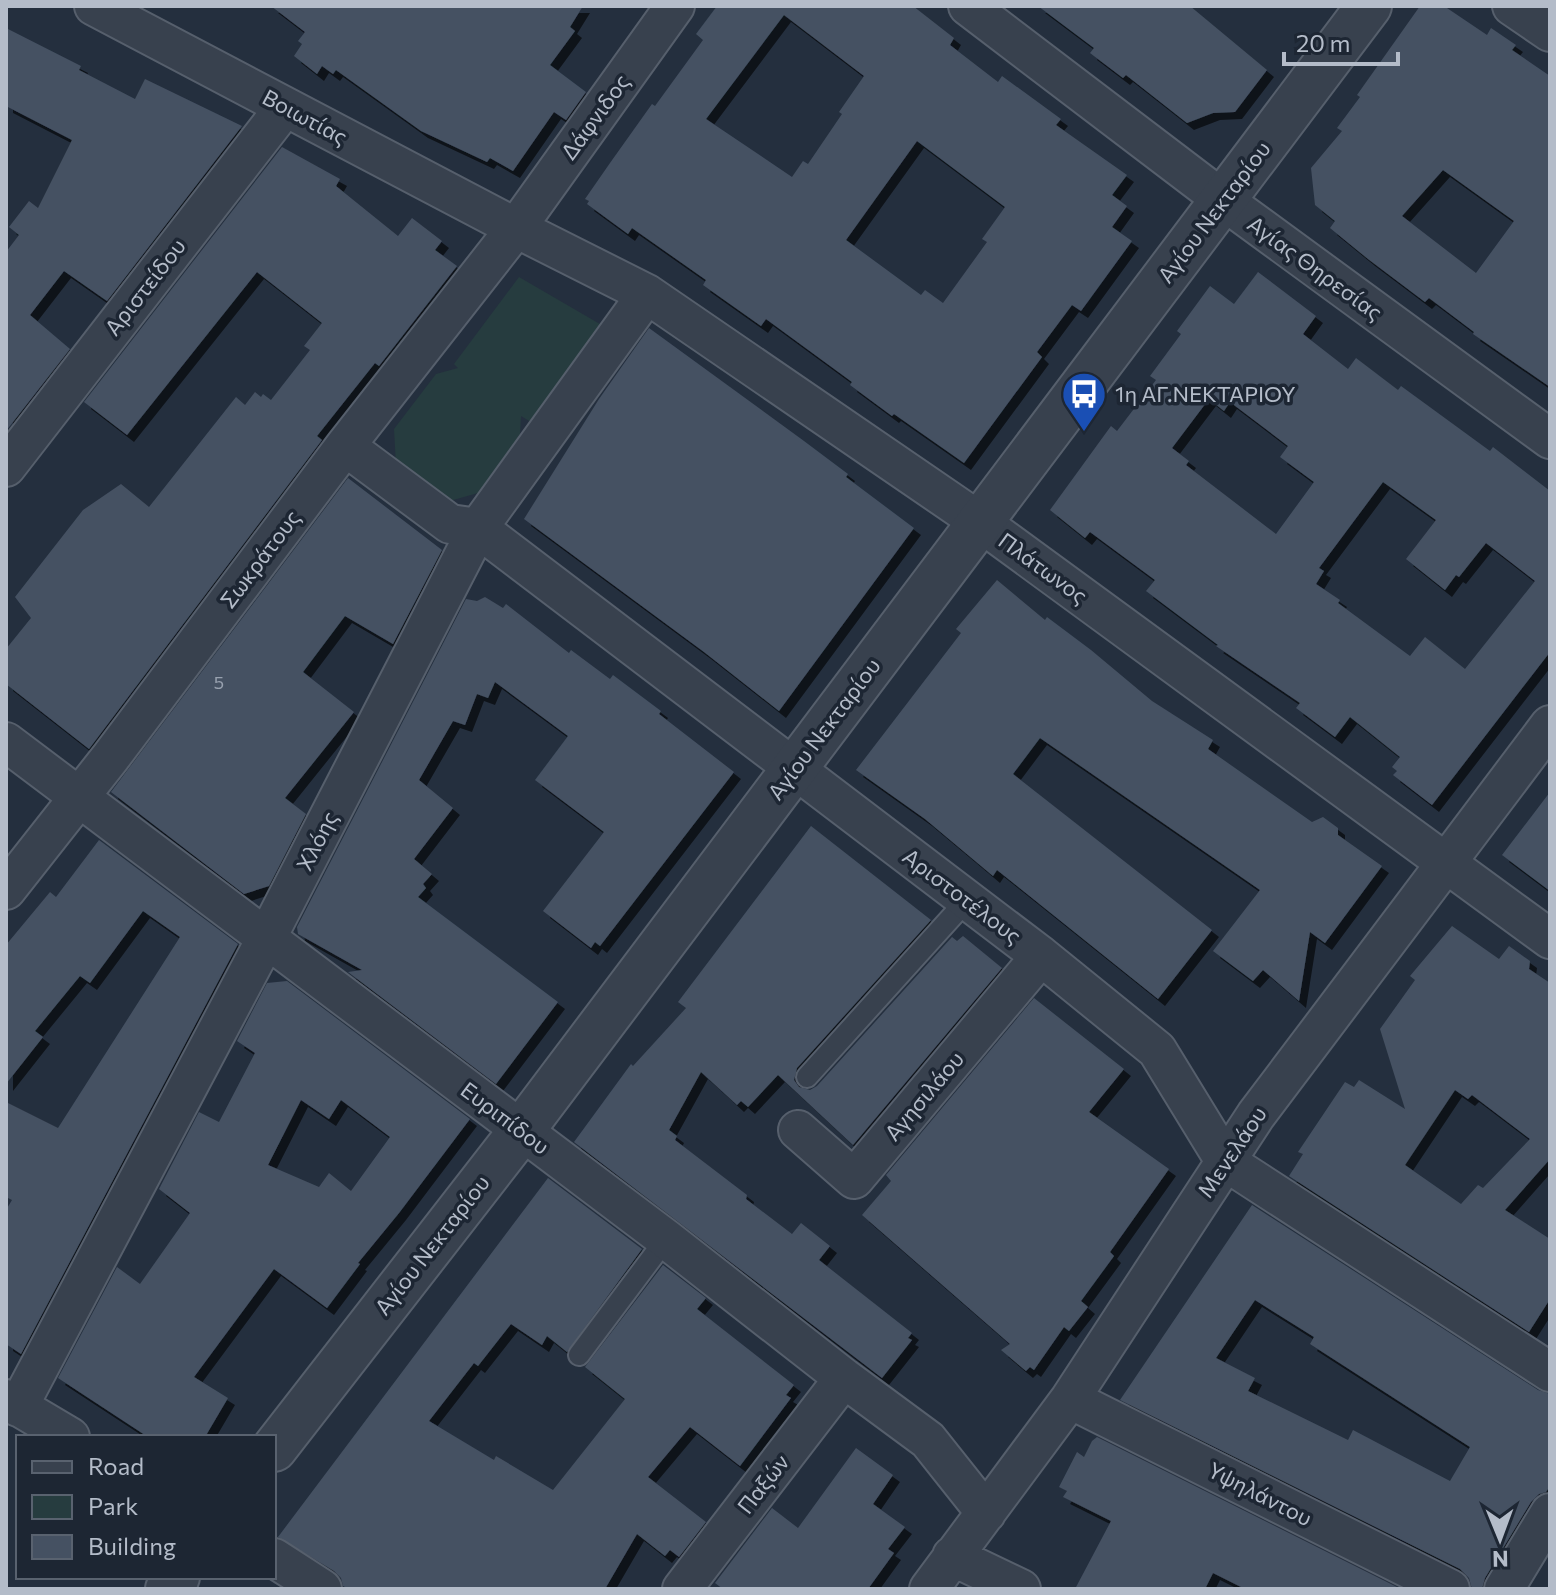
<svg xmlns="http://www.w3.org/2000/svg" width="1556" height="1595" viewBox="0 0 1556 1595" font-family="Commissioner,sans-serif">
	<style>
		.green { fill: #263c3f }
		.building { fill: #455162; fill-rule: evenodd; filter: url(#shadow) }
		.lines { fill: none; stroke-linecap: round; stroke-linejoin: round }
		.service-casing { stroke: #565f6c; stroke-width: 24 }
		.minor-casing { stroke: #565f6c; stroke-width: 42 }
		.tertiary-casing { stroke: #565f6c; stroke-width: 48 }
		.service { stroke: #38414e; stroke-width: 20 }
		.minor { stroke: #38414e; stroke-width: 38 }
		.tertiary { stroke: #38414e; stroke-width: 44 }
		.labels { text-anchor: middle; stroke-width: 7; stroke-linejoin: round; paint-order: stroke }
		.number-label { font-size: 18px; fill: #98a1af }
		.street-label { font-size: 22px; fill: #b4bcc9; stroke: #1d2633 }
		.poi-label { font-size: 22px; fill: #b4bcc9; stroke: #1d2633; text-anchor: start }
	</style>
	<defs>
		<filter id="shadow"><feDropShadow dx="7" dy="7" stdDeviation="0" flood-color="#0009"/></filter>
	</defs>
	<rect width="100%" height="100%" fill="#242f3e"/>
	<path class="green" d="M519,277L605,327L531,422L521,416L520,435L478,493L446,502L396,465L394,429L436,374L458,368L454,364Z"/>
	<path class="building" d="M271,6H583L570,27L575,31L550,65L586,92L566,120L554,112L513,171L490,158L487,162L421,131L336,70L333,74L322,66L317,74L294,56L302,44L298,41L305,32Z
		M717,6H913L954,38L950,45L998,82L1002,76L1061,119L1056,125L1127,175L1112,195L1127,206L1112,227L1132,241L1081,311L1072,305L1037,352L1042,357L964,463L894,414L892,416L850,385L852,382L766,319L761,326L703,285L706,280L632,228L628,234L587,204L589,201L585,199L610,163L652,104L655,106L703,40L696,34ZM784,15L864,76L839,112L842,114L808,164L803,161L792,177L706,119ZM917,141L1005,207L982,239L987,242L943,303L925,290L921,295L846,240Z
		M1038,6H1190L1267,70L1235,112L1213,113L1187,123L1126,75L1123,78L1090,53L1094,48Z
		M1420,6H1444L1487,35L1491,28L1516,45L1512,50L1550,76V387L1473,334L1474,332L1429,298L1425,302L1368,259L1330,228L1335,221L1315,205L1311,168L1342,131L1337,128L1360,97L1357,95ZM1443,170L1514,221L1476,273L1402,216Z
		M6,28L81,66L79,70L135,99L145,79L242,126L107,301L64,271L30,315L70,349L6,431V252L19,235L9,227L29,201L38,208L72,140L6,106Z
		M282,147L340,179L336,186L398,236L412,218L442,241L435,250L457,266L379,366L375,363L317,436L322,440L89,749L6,684V649L31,618L15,597L83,510L121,484L149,507L236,397L245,405L255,392L261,397L263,394L271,400L310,350L304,346L322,323L257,272L127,435L84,402Z
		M1258,272L1316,316L1303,334L1348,369L1356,358L1398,390L1401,386L1490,451L1493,447L1550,491V652L1432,805L1393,775L1397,771L1392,767L1400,757L1350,717L1335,737L1296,708L1300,703L1216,646L1218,645L1146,591L1155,580L1090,532L1085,538L1050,510L1111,426L1117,431L1156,380L1150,376L1181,334L1177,331L1210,286L1234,304ZM1209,399L1224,411L1230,402L1288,446L1280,457L1314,482L1276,534L1186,465L1189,461L1172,448ZM1383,482L1436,520L1406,559L1445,590L1456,575L1459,577L1486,543L1535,581L1465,669L1425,637L1410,656L1338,603L1340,600L1316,584L1324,571L1319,568Z
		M649,328L804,441L848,474L846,477L914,528L779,711L704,652L524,519L599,399Z
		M348,478L442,550L393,644L345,616L303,672L354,712L285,798L306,814L269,886L244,894L111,792Z
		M997,580L1045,620L1047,617L1091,650L1152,701L1213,740L1208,749L1312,822L1323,817L1338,828V835L1382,866L1325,943L1310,932L1299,1001L1263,970L1253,981L1213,951L1260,890L1040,738L1013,774L1212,930L1158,999L997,870L993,876L925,819L856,770L961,633L956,629Z
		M485,597L503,608L506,604L569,653L571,650L610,679L613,675L661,711L659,714L734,772L600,946L595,942L591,948L543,911L604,832L535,780L568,736L495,682L488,698L477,694L465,725L453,721L419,780L453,808L414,859L432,874L423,884L426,888L418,897L558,1002L496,1084L348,972L362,970L298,934L297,927L466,599L477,601Z
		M1550,792V891L1502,855Z
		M811,826L931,920L797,1068L794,1080L799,1087L810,1090L817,1086L952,937L957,941L963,936L1002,968L853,1145L778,1075L748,1107L741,1101L737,1105L701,1072L669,1130L677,1136L675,1140L747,1195L746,1199L792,1234L801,1223L830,1246L819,1260L912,1333L908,1338L912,1340L882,1378L574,1142L631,1064L633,1066L686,1008L678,1002Z
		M99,840L238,944L21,1354L6,1344V1210L12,1200L6,1197V1102L58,1128L180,937L143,911L90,983L80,976L35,1031L43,1037L6,1084V945L50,892L56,897Z
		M1452,926L1499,959L1509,946L1530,961L1529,969L1550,983V1159L1505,1210L1550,1239V1299L1529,1332L1289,1176L1303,1154L1298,1152L1345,1082L1354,1087L1359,1080L1405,1109L1380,1029L1415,980L1410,976ZM1455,1090L1468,1099L1472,1095L1530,1139L1483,1188L1478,1185L1461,1204L1405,1165Z
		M287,981L470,1119L399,1213L358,1263L360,1264L327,1308L274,1269L194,1377L228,1398L205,1437H148L58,1378L117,1267L140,1284L190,1213L159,1189L199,1112L219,1122L255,1053L237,1041L267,983ZM301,1100L329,1119L341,1100L390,1137L351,1191L329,1173L319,1187L268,1165Z
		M1034,998L1124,1069L1089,1112L1169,1169L1110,1252L1114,1256L1081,1301L1088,1307L1069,1331L1064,1327L1034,1370L1030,1367L1026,1371L1001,1350L1010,1344L862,1215L891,1181L886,1175Z
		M548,1178L642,1249L567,1352L547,1336L542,1345L511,1324L478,1366L474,1363L429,1421L494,1460L496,1456L553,1490L625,1399L585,1367L663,1265L706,1298L697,1309L794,1385L786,1395L791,1398L740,1466L690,1427L648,1477L706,1522L679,1557L670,1550L665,1556L637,1534L605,1589H349L343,1586L341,1578L334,1571L278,1537Z
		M1252,1205L1538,1390L1550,1394V1486L1546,1492L1539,1494L1531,1502L1485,1578L1482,1589H1472L1469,1578L1460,1569L1120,1400ZM1255,1300L1314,1337L1310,1344L1470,1447L1450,1481L1353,1430L1348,1440L1248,1391L1255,1378L1216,1358Z
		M1097,1437L1401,1589H1245L1213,1573L1205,1589H1075L1111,1521L1063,1497L1067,1491L1059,1487L1077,1452L1084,1457L1092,1441Z
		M856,1448L893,1475L873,1504L905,1527L888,1549L894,1553L868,1589H723L715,1583L772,1508L798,1528Z"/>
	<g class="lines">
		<g class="service-casing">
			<path id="service" d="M807,1077L967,900
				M579,1355L666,1239"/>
		</g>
		<g class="minor-casing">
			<path id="minor" d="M94,6L516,228L647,294L980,522L1550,939
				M968,6L1223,200L1550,439
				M1512,6L1550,32
				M345,446L450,524L478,528L1041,956L1157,1050L1225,1161L1550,1372
				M6,467L285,107
				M6,742L666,1239L844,1378L928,1440L986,1513
				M6,890L110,758L345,446L516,228L675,6
				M798,1130L854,1179L1041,956
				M6,1399L70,1437
				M1070,1399L1450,1589
				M18,1407L266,939L478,528L647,294
				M952,1556L1021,1589
				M274,1558L322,1589
				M682,1589L844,1378
				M929,1589L1070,1399L1256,1115L1550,725
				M1504,1589L1550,1513"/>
		</g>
		<g class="tertiary-casing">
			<path id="tertiary" d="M274,1449L522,1130L1369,6
				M168,1589L177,1577"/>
		</g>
		<use href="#service" class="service"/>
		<use href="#minor" class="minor"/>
		<use href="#tertiary" class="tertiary"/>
	</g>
	<defs>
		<g id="bus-pin" transform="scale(2.3)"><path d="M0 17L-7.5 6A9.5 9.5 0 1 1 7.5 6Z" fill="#1a4fb4" stroke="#1d2633"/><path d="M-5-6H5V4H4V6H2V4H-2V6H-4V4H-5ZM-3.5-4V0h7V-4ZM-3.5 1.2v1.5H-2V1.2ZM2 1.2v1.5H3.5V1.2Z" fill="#fff"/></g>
	</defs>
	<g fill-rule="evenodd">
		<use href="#bus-pin" x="1084" y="394"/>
	</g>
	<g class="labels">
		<g class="number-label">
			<text x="219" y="689">5</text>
		</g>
		<g class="street-label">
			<text transform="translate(305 117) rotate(28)" y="8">Βοιωτίας</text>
			<text transform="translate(595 117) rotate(-54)" y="8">Δάφνιδος</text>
			<text transform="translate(1214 212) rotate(-53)" y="8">Αγίου Νεκταρίου</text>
			<text transform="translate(1315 268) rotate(36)" y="8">Αγίας Θηρεσίας</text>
			<text transform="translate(145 287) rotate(-52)" y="8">Αριστείδου</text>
			<text transform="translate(260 559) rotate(-53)" y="8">Σωκράτους</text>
			<text transform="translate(1043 568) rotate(36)" y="8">Πλάτωνος</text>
			<text transform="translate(824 729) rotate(-53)" y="8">Αγίου Νεκταρίου</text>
			<text transform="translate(317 841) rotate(-63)" y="8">Χλόης</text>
			<text transform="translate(962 896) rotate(37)" y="8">Αριστοτέλους</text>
			<text transform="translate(924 1096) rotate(-50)" y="8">Αγησιλάου</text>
			<text transform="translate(505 1118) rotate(37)" y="8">Ευριπίδου</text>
			<text transform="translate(1232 1152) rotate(-56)" y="8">Μενελάου</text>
			<text transform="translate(432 1245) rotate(-52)" y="8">Αγίου Νεκταρίου</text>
			<text transform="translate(763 1484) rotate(-52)" y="8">Παξών</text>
			<text transform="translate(1260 1494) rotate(27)" y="8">Υψηλάντου</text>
		</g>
		<g class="poi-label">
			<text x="1115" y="402">1η ΑΓ.ΝΕΚΤΑΡΙΟΥ</text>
		</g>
	</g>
	<rect width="1556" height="1595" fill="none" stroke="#b4bcc9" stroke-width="16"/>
	<rect x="16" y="1435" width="260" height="144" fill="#1d2633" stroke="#59626f" stroke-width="2"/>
	<rect x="32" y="1461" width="40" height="12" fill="#38414e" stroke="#59626f" stroke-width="2"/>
	<text x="88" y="1475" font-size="24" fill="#b4bcc9">Road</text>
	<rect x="32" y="1495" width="40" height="24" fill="#263c3f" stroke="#59626f" stroke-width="2"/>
	<text x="88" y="1515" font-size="24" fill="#b4bcc9">Park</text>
	<rect x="32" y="1535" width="40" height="24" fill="#455162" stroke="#59626f" stroke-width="2"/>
	<text x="88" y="1555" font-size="24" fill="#b4bcc9">Building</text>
	<g transform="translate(1500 1539) rotate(179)" stroke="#1d2633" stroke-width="6" paint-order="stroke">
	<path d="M0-6L14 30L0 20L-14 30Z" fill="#b4bcc9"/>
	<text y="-12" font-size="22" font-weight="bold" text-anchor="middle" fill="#b4bcc9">N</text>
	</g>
	<path d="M1284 52v12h114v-12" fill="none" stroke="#b4bcc9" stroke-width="4"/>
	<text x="1296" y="52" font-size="24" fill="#b4bcc9" stroke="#1d2633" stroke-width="6" paint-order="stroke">20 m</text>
</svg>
